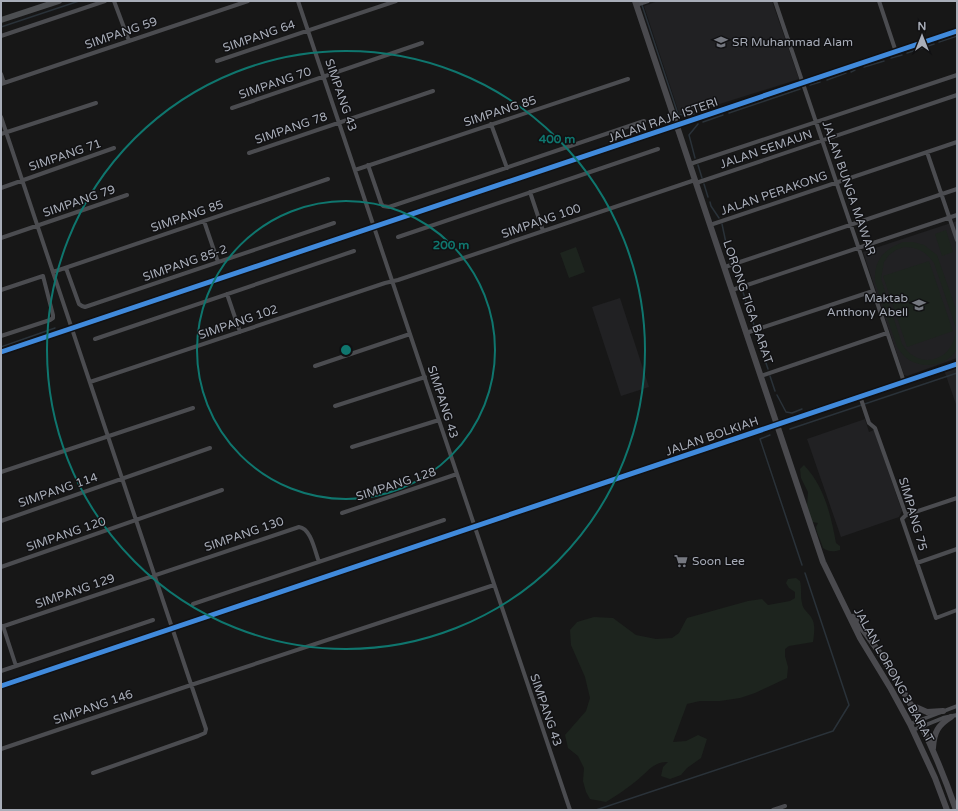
<svg xmlns="http://www.w3.org/2000/svg" width="958" height="811" viewBox="0 0 958 811" font-family="'Varela Round',sans-serif">
	<style>
		.built { fill: #212123 }
		.green { fill: #1d241e; fill-rule: evenodd }
		.lines { fill: none; stroke-linecap: round; stroke-linejoin: round }
		.stream { stroke: #2a3239; stroke-width: 1.5 }
		.street { stroke: #4b4c50; stroke-width: 4 }
		.secondary { stroke: #4a4a4e; stroke-width: 6 }
		.primary { stroke: #4d4f52; stroke-width: 6 }
		.cycleway-casing { stroke: #111113; stroke-width: 8 }
		.cycleway { stroke: #408adc; stroke-width: 5 }
		.ring { fill: none; stroke: #0f766e; stroke-width: 2 }
		.labels { text-anchor: middle; stroke-width: 3; stroke-linejoin: round; paint-order: stroke }
		.street-label { font-size: 12px; fill: #a8adb8; stroke: #111113 }
		.poi-label { font-size: 12px; fill: #a8adb8; stroke: #111113; text-anchor: start }
		.centre { fill: #0f766e; stroke: #111113; stroke-width: 2 }
		.ring-label { font-size: 12px; text-anchor: middle; font-weight: bold; fill: #0f766e; stroke: #111113; stroke-width: 3; stroke-linejoin: round; paint-order: stroke }
	</style>
	<rect width="100%" height="100%" fill="#171717"/>
	<path class="built" d="M658,1H772L799,79L688,114L679,113L644,6Z
		M957,221V358L907,376L904,375L863,252Z
		M620,298L649,387L621,396L592,307Z
		M957,366V407L944,370Z
		M865,419L869,432L874,430L902,511L899,517L841,537L807,439Z"/>
	<path class="green" d="M946,230L953,252L942,256L935,234Z
		M903,242H913L924,245L937,255L957,312V349C949,364 928,369 913,362C906,359 901,353 897,347L875,282C874,260 883,250 903,242ZM904,247C918,247 926,252 934,263L956,328C955,361 919,372 902,344L881,279L884,262L889,255L896,250Z
		M576,247L585,272L569,278L560,253Z
		M929,261L953,331L907,347L883,276Z
		M804,465C824,486 831,515 836,543L840,546V550C833,552 829,552 823,548C821,540 817,535 816,527L818,523L812,522L807,507L808,492L801,478L800,469Z
		M796,578L800,581C802,588 800,596 802,603C803,610 808,612 811,617C816,624 814,634 813,642L789,646L785,649V656L788,667L787,678L755,693L740,698L720,701H700L687,704L673,742L686,741L698,735L707,739L701,758L687,768L681,775L670,779L661,776L663,767L668,762C653,761 646,774 635,782C626,789 616,796 606,802L590,799L586,792L583,781L584,768L578,756L568,748L565,735L586,711L590,698L585,677L571,645L570,630L577,622L594,617L613,618L636,635L656,639L672,638L679,633L687,618L748,601L762,599L768,605L790,601L795,598V592L789,588L786,583L788,579Z"/>
	<g class="lines">
		<path class="stream" d="M642,5L678,114L689,116L694,114
			M1,27L79,1
			M939,42L957,36
			M907,53L934,44
			M891,58L902,55
			M864,67L884,61
			M851,72L855,70
			M827,80L846,73
			M810,85L820,82
			M729,113L800,89
			M703,122L723,115
			M695,158L689,135L698,124
			M698,165L702,178
			M704,184L708,197
			M710,202L711,206L719,218
			M722,224L726,243
			M728,248L732,262
			M734,267L739,282
			M743,292L748,308
			M750,313L755,328
			M757,333L761,349
			M1,347L55,328
			M763,354L768,369
			M770,376L775,391
			M777,395L786,412L792,413L802,409
			M790,429L957,373
			M770,435L760,439L802,565
			M596,810L833,731L849,705L805,573"/>
		<path class="street" d="M114,1L129,41
			M298,1L570,810
			M775,1L904,382
			M879,1L896,52
			M636,5L648,1
			M1,36L105,1
			M217,61L396,1
			M1,74L4,83
			M1,84L248,1
			M232,108L422,43
			M1,117L206,729L205,733L198,736L93,773
			M491,124L507,168
			M1,134L96,103
			M927,152L957,240
			M249,153L433,91
			M690,164L957,75
			M368,165L381,203L383,206L389,207L488,174L644,121
			M355,170L628,79
			M696,183L957,95
			M1,188L114,148
			M530,192L543,231
			M204,221L218,262
			M710,225L957,142
			M398,237L658,149
			M1,238L127,195
			M725,267L957,189
			M66,268L79,304L82,306L85,307L334,223
			M53,272L328,179
			M1,290L43,276L53,315V318L50,320L1,336
			M732,290L957,215
			M227,294L240,332
			M746,333L873,291
			M95,339L354,251
			M1,352L957,31
			M315,366L410,334
			M761,376L887,333
			M90,382L385,283L398,280L695,180
			M860,396L869,423L875,428L906,515
			M335,406L425,377
			M352,447L439,420
			M1,472L193,408
			M342,513L457,474
			M906,515L902,519L936,618L957,610
			M906,515L957,498
			M1,521L210,448
			M917,563L957,549
			M1,567L222,490
			M193,604L444,520
			M3,626L16,666
			M1,627L299,527C311,528 315,552 319,562
			M1,671L153,620
			M1,686L957,364
			M910,724L957,706
			M913,730L943,718L957,715
			M1,749L191,685L494,585
			M773,810L785,806"/>
		<path class="secondary" d="M635,1L823,562L860,638L891,689L910,724L935,778L947,810
			M853,617C900,675 932,740 956,810
			M911,705L927,712L943,711
			M933,748C934,732 938,725 951,717"/>
		<path class="primary" d="M1,20L59,1"/>
		<g class="cycleway-casing">
			<path id="cycleway" d="M1,352L957,31
				M1,686L957,364"/>
		</g>
		<use href="#cycleway" class="cycleway"/>
	</g>
	<g class="ring">
		<circle cx="346" cy="350" r="149"/>
		<circle cx="346" cy="350" r="299"/>
	</g>
	<defs>
		<g id="school-bare" transform="scale(1.08)"><path d="M0-5L7-2L0 1L-7-2ZM-4 1L0 2.5L4 1V4Q0 6-4 4Z" fill="#757880" stroke="#111113" stroke-width="2.5" paint-order="stroke"/></g>
		<g id="supermarket-bare" transform="scale(1.08)"><path d="M-6-5.5h2.5l.6 2H6L4.5 2H-2.5L-4.4-4H-6ZM-1.5 3.2a1.3 1.3 0 1 0 .1 0ZM3 3.2a1.3 1.3 0 1 0 .1 0Z" fill="#757880" stroke="#111113" stroke-width="2.5" paint-order="stroke"/></g>
	</defs>
	<g fill-rule="evenodd">
		<use href="#school-bare" x="721" y="42"/>
		<use href="#school-bare" x="919" y="305"/>
		<use href="#supermarket-bare" x="681" y="561"/>
	</g>
	<g class="labels">
		<g class="street-label">
			<text transform="translate(121 33) rotate(-19)" y="4">SIMPANG 59</text>
			<text transform="translate(259 36) rotate(-19)" y="4">SIMPANG 64</text>
			<text transform="translate(275 83) rotate(-19)" y="4">SIMPANG 70</text>
			<text transform="translate(341 95) rotate(71)" y="4">SIMPANG 43</text>
			<text transform="translate(500 111) rotate(-18)" y="4">SIMPANG 85</text>
			<text transform="translate(663 120) rotate(-19)" y="4">JALAN RAJA ISTERI</text>
			<text transform="translate(291 128) rotate(-19)" y="4">SIMPANG 78</text>
			<text transform="translate(766 149) rotate(-19)" y="4">JALAN SEMAUN</text>
			<text transform="translate(65 155) rotate(-19)" y="4">SIMPANG 71</text>
			<text transform="translate(849 188) rotate(71)" y="4">JALAN BUNGA MAWAR</text>
			<text transform="translate(774 193) rotate(-19)" y="4">JALAN PERAKONG</text>
			<text transform="translate(79 201) rotate(-19)" y="4">SIMPANG 79</text>
			<text transform="translate(187 216) rotate(-19)" y="4">SIMPANG 85</text>
			<text transform="translate(541 221) rotate(-19)" y="4">SIMPANG 100</text>
			<text transform="translate(185 263) rotate(-19)" y="4">SIMPANG 85-2</text>
			<text transform="translate(748 302) rotate(71)" y="4">LORONG TIGA BARAT</text>
			<text transform="translate(238 322) rotate(-19)" y="4">SIMPANG 102</text>
			<text transform="translate(443 402) rotate(72)" y="4">SIMPANG 43</text>
			<text transform="translate(712 436) rotate(-19)" y="4">JALAN BOLKIAH</text>
			<text transform="translate(396 484) rotate(-18)" y="4">SIMPANG 128</text>
			<text transform="translate(58 490) rotate(-19)" y="4">SIMPANG 114</text>
			<text transform="translate(913 514) rotate(74)" y="4">SIMPANG 75</text>
			<text transform="translate(66 534) rotate(-19)" y="4">SIMPANG 120</text>
			<text transform="translate(244 534) rotate(-19)" y="4">SIMPANG 130</text>
			<text transform="translate(75 591) rotate(-19)" y="4">SIMPANG 129</text>
			<text transform="translate(894 675) rotate(61)" y="4">JALAN LORONG 3 BARAT</text>
			<text transform="translate(93 707) rotate(-19)" y="4">SIMPANG 146</text>
			<text transform="translate(546 710) rotate(71)" y="4">SIMPANG 43</text>
		</g>
		<g class="poi-label">
			<text x="732" y="46">SR Muhammad Alam</text>
			<text x="908" y="302" text-anchor="end">Maktab<tspan x="908" dy="14">Anthony Abell</tspan></text>
			<text x="692" y="565">Soon Lee</text>
		</g>
	</g>
	<circle cx="346" cy="350" r="6" class="centre"/>
	<g class="ring-label">
		<text x="557" y="143">400 m</text>
		<text x="451" y="249">200 m</text>
	</g>
	<rect width="958" height="811" fill="none" stroke="#a8adb8" stroke-width="4"/>
	<g transform="translate(922 36)" stroke="#111113" stroke-width="3" paint-order="stroke">
	<path d="M0-3L7 15L0 10L-7 15Z" fill="#a8adb8"/>
	<text y="-6" font-size="11" font-weight="bold" text-anchor="middle" fill="#a8adb8">N</text>
	</g>
</svg>
